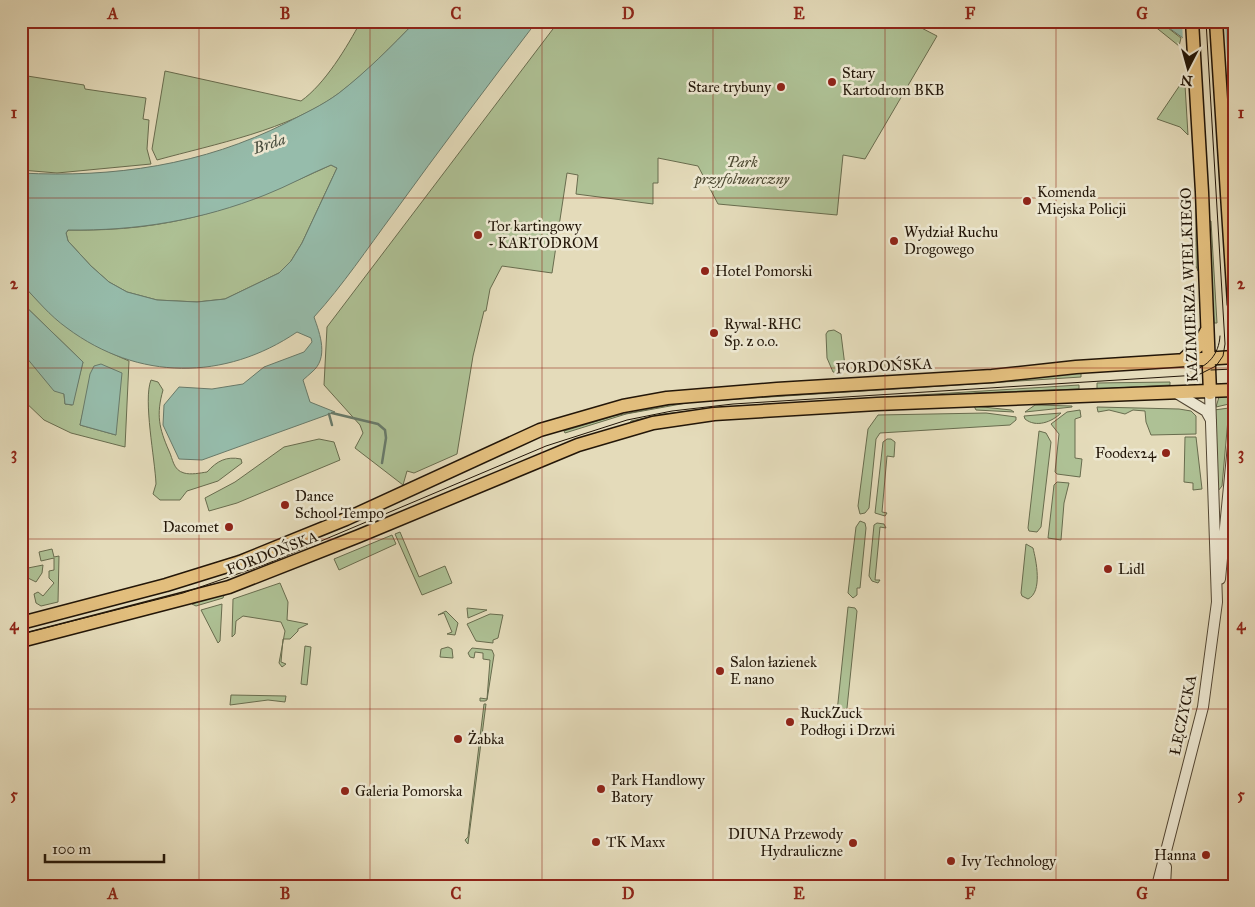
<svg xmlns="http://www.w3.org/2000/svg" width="1255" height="907" viewBox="0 0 1255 907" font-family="'IM FELL Great Primer',serif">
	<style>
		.green { fill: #aec195; stroke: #686c4e; fill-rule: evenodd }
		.water { fill: #96bcab; stroke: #687a6a; fill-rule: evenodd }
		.pier { fill: #e4dbba }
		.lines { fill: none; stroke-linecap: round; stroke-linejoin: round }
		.stream { stroke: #687a6a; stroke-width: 2.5 }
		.minor-casing { stroke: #534734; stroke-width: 12 }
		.major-casing { stroke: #231608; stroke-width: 15 }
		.minor { stroke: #ede8d2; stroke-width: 10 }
		.major { stroke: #e2be7d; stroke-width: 12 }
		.tram { stroke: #231608; stroke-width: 1 }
		.grid { fill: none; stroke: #8f2418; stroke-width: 1; stroke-opacity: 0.55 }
		.poi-dot { fill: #8f2418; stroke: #ede8d2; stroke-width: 2 }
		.labels { text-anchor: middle; stroke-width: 5; stroke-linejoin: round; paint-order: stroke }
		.poi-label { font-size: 15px; fill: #231608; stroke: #ede8d2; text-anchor: start }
		.park-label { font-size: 15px; font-style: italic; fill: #4d4932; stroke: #ede8d2 }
		.street-label { font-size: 15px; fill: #231608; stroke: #ede8d2 }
		.water-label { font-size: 16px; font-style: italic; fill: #4b5041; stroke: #ede8d2 }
		.neatline { fill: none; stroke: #8f2418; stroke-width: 2 }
		.grid-label { font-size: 16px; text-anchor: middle; font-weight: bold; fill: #8f2418 }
	</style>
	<rect width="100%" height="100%" fill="#e4dbba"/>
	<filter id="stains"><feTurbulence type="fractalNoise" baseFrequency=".004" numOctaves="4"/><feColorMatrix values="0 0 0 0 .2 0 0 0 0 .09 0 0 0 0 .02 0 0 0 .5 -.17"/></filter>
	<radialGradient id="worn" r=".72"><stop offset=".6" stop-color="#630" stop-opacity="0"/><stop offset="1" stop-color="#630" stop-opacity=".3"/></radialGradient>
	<path class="green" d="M361,21H416C392,46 366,73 338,94C289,130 215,144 157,160L152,149L165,71L301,101C325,84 347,47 361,21Z
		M559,21H908L937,36L865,159L843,155L837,215L718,204L698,166L658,158V183H653V204L576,194L578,175L567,173L552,273L502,266L490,289L486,311H484L473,356L457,454L414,473L407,471L403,485L355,448L363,433L360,425L324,385L327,327Z
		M1148,21H1159L1181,38L1179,46Z
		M21,75L84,85L85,89L146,98L143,119L149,120L147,149L151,164L57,173L21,170Z
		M1180,85H1185L1188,135L1180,127L1157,119Z
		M331,165L337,168L302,243L291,261L279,273L225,299L197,302L157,300L127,292L109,282L91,266L68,241L66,233L68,230C173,232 238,208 331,165Z
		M1196,205H1197L1198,271L1196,266Z
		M1207,221H1211L1217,323H1214Z
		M21,283C56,321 81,341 129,361L125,447L71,433L44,420L21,398V351L64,394L65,404L72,405L83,362L21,302ZM84,408L116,435L80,425Z
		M834,330L841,334L845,366L843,370L838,373L833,372L827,358L826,334L828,331Z
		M877,361L895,362L898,365L897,368L861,373L855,370V367Z
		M1081,371V377L692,402L626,414L565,433L564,431L614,416L700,399Z
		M151,380L158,382L163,390C156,415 159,428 169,451C173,459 173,470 184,473C191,475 200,473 207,472C217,461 226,456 241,459L242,463L218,481L187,491L180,500H160L153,494L156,484C155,459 143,400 151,380Z
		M1170,382V385L1097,389V383Z
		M1079,385V389L976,393L946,398L629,424L631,421L663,414L726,407Z
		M1228,396L1229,404L1216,407L1219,397Z
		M1035,405L1072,406V407L1025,412Z
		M974,406L1011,410L1014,412L976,410Z
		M1097,407L1179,409L1191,411L1196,416V434L1151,435L1146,422L1145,411L1133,410L1125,414L1109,410L1098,412Z
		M1229,408L1222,486L1218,491L1214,410Z
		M1080,410L1081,417L1075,419V458L1082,459L1080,477L1057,474L1055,472L1059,434L1051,424L1067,412Z
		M986,413L1016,417V420L1010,425L880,433L876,439L869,508L865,513L860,514L858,506L868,429L878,415Z
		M1061,413C1052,422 1036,428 1025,419L1024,416Z
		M1039,431L1046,433L1051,442L1041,527L1037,532L1029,531L1028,528Z
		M1185,437H1196L1202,489L1193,490V483L1184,482Z
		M319,439L334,442L340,460L237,503L209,511L205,498L235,482L284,447Z
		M887,439H891L895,442L894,457L887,456L882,512L887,513L885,516L875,513L883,442Z
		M1057,482L1069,483L1064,503L1061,540L1048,538L1054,485Z
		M860,521L865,523L866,528L860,588H857V595L853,598L848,593L856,527Z
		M877,523L884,524L886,528L880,527L875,580H880L878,583L872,581L869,576L874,525Z
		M400,532L419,577L445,566L452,583L422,595L395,534Z
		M392,535L396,544L339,570L334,559Z
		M1026,544L1033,548C1036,560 1043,592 1028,599L1022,596L1021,593Z
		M52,549L54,557L59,556L58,602L41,606L36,603L34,594L38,592L43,596L54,583L49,578V571L54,570V558L41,561L39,552Z
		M43,565L42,573L36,582L24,576L28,568Z
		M280,583L288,602L287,620L308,624L298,629V631L290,639H283L281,662L286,664L282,667L279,663L285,631L281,622L243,616L236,621L235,634L232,637L233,599Z
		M225,593L223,598L196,606L192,604Z
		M222,604L220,641L218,643L201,610Z
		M848,607L855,608L857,611L847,708L841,715L837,712Z
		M467,608L487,610L468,618Z
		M446,611L458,623L455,635L447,634L452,632L444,613L438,615Z
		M490,614L503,615L498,638L493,640V643L476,641L467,624Z
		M305,646L311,647L307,685L301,684Z
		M448,647L452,649L453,658L440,657L441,649Z
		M472,648L492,650L494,655L487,700L485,701H480V698L487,699L490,660L483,659V653L475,652L474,658L470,657L468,653Z
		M231,695L286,696L285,702L268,700L230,705Z
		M484,704H486L468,844L467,843L465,840L468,837Z"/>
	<path class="water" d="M416,21H537C488,85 440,149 393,214C367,249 343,285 314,317C320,334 329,358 312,372C309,375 306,377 303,380L310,402L335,412L202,460L179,459L163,425L164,405L179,387L212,389L243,384L264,367L304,352L312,342L311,338L297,332C225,381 138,381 67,328C50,316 36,299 21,283V173C114,178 203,165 286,123C303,114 323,105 339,93C366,72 392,46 416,21ZM331,165L337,168L302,243L291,261L279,273L225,299L197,302L157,300L127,292L109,282L91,266L68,241L66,233L68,230C137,231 202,220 265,195C288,186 309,174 331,165Z
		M1159,21H1234V74Z
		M21,302L83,362L73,405L65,404L64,394L54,391L21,351Z
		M101,364L122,373L116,435L80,425L90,374L94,366Z"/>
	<path class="pier" d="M1182,21H1210L1212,63L1183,42Z
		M1211,21H1225L1228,73L1213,64Z"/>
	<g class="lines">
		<path class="stream" d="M332,413L378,424L385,430L386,438L382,463
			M329,414L332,425"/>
		<g class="minor-casing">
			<path id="minor" d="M1178,394L1206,411L1211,420
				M1220,579L1234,435
				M1157,886L1203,707L1217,602L1210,393
				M1165,886L1166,867"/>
		</g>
		<g class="major-casing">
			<path id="major" d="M1192,21L1202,192L1210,393
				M1216,21L1234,304
				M1183,360L1198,346L1207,330
				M21,623L166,585L240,562L346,519L540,430L623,406L667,398L777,389L992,376L1076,367L1234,357
				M21,641L229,587L359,536L578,445L653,423L714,414L877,404L1234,390"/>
		</g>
		<use href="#minor" class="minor"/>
		<use href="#major" class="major"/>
		<path class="tram" d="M1211,370L1234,369
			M1191,371C1208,367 1219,354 1220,336
			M21,634L183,593L269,563L546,446L627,420L672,411L733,404L1198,375L1216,366L1223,356L1225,344L1206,21"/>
	</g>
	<path class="grid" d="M199,21V886M370,21V886M542,21V886M713,21V886M885,21V886M1056,21V886M21,198H1234M21,368H1234M21,539H1234M21,709H1234"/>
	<g class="poi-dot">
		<circle cx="832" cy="82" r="5"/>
		<circle cx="781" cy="87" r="5"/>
		<circle cx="1027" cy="201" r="5"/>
		<circle cx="478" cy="235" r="5"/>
		<circle cx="894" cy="241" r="5"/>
		<circle cx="705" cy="271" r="5"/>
		<circle cx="714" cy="333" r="5"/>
		<circle cx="1166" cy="453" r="5"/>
		<circle cx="285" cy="505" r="5"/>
		<circle cx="229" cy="527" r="5"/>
		<circle cx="1108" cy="569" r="5"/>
		<circle cx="720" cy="671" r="5"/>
		<circle cx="790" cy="722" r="5"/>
		<circle cx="458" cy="739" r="5"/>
		<circle cx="601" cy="789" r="5"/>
		<circle cx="345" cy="791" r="5"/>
		<circle cx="596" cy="842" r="5"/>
		<circle cx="853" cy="843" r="5"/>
		<circle cx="1206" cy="855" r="5"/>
		<circle cx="951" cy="861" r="5"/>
	</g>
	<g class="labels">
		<g class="poi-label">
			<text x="842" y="78">Stary<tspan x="842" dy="17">Kartodrom BKB</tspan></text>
			<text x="771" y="92" text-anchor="end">Stare trybuny</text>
			<text x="1037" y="197">Komenda<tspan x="1037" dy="17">Miejska Policji</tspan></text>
			<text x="488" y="231">Tor kartingowy<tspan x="488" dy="17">- KARTODROM</tspan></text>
			<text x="904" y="237">Wydział Ruchu<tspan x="904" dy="17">Drogowego</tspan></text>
			<text x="715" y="276">Hotel Pomorski</text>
			<text x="724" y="329">Rywal-RHC<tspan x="724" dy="17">Sp. z o.o.</tspan></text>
			<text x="1156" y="458" text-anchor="end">Foodex24</text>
			<text x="295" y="501">Dance<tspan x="295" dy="17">School Tempo</tspan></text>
			<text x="219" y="532" text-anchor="end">Dacomet</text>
			<text x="1118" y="574">Lidl</text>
			<text x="730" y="667">Salon łazienek<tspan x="730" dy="17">E nano</tspan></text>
			<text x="800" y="718">RuckZuck<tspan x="800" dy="17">Podłogi i Drzwi</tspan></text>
			<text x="468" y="744">Żabka</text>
			<text x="611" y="785">Park Handlowy<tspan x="611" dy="17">Batory</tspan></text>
			<text x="355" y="796">Galeria Pomorska</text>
			<text x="843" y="839" text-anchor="end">DIUNA Przewody<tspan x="843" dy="17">Hydrauliczne</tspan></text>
			<text x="606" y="847">TK Maxx</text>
			<text x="1196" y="860" text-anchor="end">Hanna</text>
			<text x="961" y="866">Ivy Technology</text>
		</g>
		<g class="park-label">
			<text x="742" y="167">Park<tspan x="742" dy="17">przyfolwarczny</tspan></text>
		</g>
		<g class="street-label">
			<text transform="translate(1189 285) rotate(-92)" y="5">KAZIMIERZA WIELKIEGO</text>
			<text transform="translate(884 366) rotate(-3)" y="5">FORDOŃSKA</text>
			<text transform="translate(272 553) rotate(-21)" y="5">FORDOŃSKA</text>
			<text transform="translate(1183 715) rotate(-78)" y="5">ŁĘCZYCKA</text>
		</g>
		<g class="water-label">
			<text transform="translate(269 143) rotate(-19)" y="6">Brda</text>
		</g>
	</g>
	<rect width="1255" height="907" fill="none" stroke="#e4dbba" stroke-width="55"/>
	<g transform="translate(1188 68) rotate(186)" stroke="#ede8d2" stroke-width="4" paint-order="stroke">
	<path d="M0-4L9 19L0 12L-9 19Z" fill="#231608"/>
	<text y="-8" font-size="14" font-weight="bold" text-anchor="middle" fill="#231608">N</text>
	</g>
	<path d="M45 854v8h119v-8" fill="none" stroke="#231608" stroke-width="2.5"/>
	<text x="52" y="854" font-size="15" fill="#231608" stroke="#ede8d2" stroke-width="4" paint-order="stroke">100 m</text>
	<rect x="28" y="28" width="1200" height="852" class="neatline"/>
	<g class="grid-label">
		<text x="113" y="19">A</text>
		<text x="285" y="19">B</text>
		<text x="456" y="19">C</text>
		<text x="628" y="19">D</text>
		<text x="799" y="19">E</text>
		<text x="970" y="19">F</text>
		<text x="1142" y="19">G</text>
		<text x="14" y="118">1</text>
		<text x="1241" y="118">1</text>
		<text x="14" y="289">2</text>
		<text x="1241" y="289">2</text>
		<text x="14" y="459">3</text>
		<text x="1241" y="459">3</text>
		<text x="14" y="630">4</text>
		<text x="1241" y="630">4</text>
		<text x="14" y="800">5</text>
		<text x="1241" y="800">5</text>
		<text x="113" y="899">A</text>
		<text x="285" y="899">B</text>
		<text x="456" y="899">C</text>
		<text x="628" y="899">D</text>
		<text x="799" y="899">E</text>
		<text x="970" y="899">F</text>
		<text x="1142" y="899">G</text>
	</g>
	<rect width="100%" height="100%" filter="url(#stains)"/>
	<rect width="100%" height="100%" fill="url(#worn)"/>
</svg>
